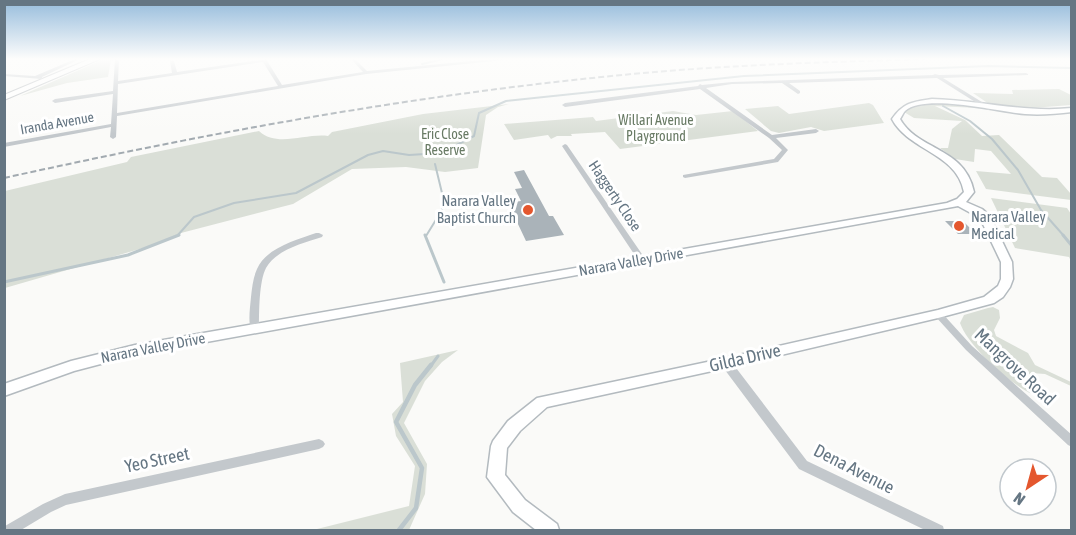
<svg xmlns="http://www.w3.org/2000/svg" width="1076" height="535" viewBox="0 0 1076 535" font-family="'Asap Condensed',sans-serif">
	<style>
		.green { fill: #dadfd7 }
		.lines { fill: none; stroke-linecap: round; stroke-linejoin: round }
		.stream-far2 { stroke: #bbc7cb; stroke-width: 2 }
		.stream-far1 { stroke: #bbc7cb; stroke-width: 3 }
		.stream { stroke: #bbc7cb; stroke-width: 4.5 }
		.building { fill: #aab3b9 }
		.secondary-casing { stroke: #b3babf; stroke-width: 3 }
		.primary-casing { stroke: #b5babe; stroke-width: 2 }
		.street { fill: #c3c8cc; fill-rule: evenodd }
		.secondary { fill: #fff; fill-rule: evenodd }
		.primary { fill: #fff; fill-rule: evenodd }
		.rail { stroke: #a2aab0; stroke-width: 2; stroke-dasharray: 6 3; stroke-linecap: butt }
		.poi-dot { fill: #e4572e; stroke: #fff; stroke-width: 2 }
		.labels { text-anchor: middle; stroke-width: 6; stroke-linejoin: round; paint-order: stroke }
		.far-park-label { font-size: 14px; fill: #687a64; stroke: #fff }
		.far-street-label { font-size: 14px; fill: #657683; stroke: #fff }
		.street-label { font-size: 15px; fill: #657683; stroke: #fff }
		.poi-label { font-size: 15px; fill: #657683; stroke: #fff; text-anchor: end }
		.near-street-label { font-size: 18px; fill: #657683; stroke: #fff }
	</style>
	<rect width="100%" height="100%" fill="#fafaf8"/>
	<path class="green" d="M104,59H111L108,77L67,83L20,96Z
		M1059,89L1071,95V105L1019,109L989,104L973,93L1013,94L1012,90Z
		M869,103L873,105L884,123L824,131L811,127L779,133L771,131L745,109L778,106L789,114Z
		M934,103L978,108L935,106L965,120L982,136L999,135L1042,177L1057,178L1071,194V200L986,189L976,171L1011,174L991,151L975,149L974,162L955,159L940,148H948L952,129L962,121L914,118L904,112L912,107Z
		M509,104L498,107L486,115L478,168L445,172L406,167L352,169L293,204L181,233L150,246L5,288V191L127,162L131,157L259,131C277,148 306,133 328,136L332,132L423,114Z
		M673,111L696,115L733,111L758,131L620,149L605,132L571,134L572,136H557L551,139L548,135L514,140L504,124L593,117L596,121Z
		M991,198L1067,208L1071,214V261L1069,257L1015,248Z
		M988,308L993,307L999,310L1000,318L994,330L996,336L1028,353L1035,365L1071,382V386L1045,374L1031,373L1041,388L1027,385L1032,394C1010,384 968,346 960,323L964,315Z
		M458,350L442,362L425,381L404,423L427,464L425,494L409,530H313L409,506L415,466L396,436L392,414L403,402L400,363Z"/>
	<g class="lines">
		<path class="stream-far2" d="M422,64L443,59
			M943,106L970,121L992,139L1018,170L1041,210L1064,236
			M177,236L194,217L234,203L296,193L368,155L383,151L409,155L441,153L474,136L479,113L506,101L744,76L988,66L1072,68
			M426,236L442,210V193L435,164"/>
		<path class="stream-far1" d="M425,235L444,282
			M1063,235L1072,246
			M4,282L128,255L179,235
			M430,367L438,356"/>
		<path class="stream" d="M399,530L416,508L422,468L396,422L415,385L431,365"/>
	</g>
	<path class="building" d="M524,170L549,216H553L564,235L526,241L508,203L521,201L515,189L522,188L514,172Z
		M945,221H963L976,234H958Z"/>
	<g class="lines">
		<g class="secondary-casing">
			<path id="secondary" d="M932,99C979,100 1024,113 1072,108V112C1056,114 1040,115 1025,114C999,112 925,93 905,111C903,113 902,116 900,119C918,151 965,147 974,192L966,202L982,209L990,216L1012,262L1013,279L1010,287L1003,297L994,303L938,318L726,368L547,407L520,431L507,448L505,475L525,500L557,524L559,530H536L513,512L487,477L491,446L493,441L508,421L537,398L726,358L938,310L984,297L998,286L1001,279V262L980,218L958,206L135,355L74,371L4,396V384L71,361L135,345L947,203L957,199L964,192C957,153 909,151 892,119C904,102 913,102 932,99Z"/>
		</g>
		<g class="primary-casing">
			<path id="primary" d="M90,59H100L4,100V95Z"/>
		</g>
		<path class="street" d="M75,59H80L42,77V79L4,76V74L35,76Z
			M115,59H119L118,81L172,73L170,61L172,60L174,61L177,72L266,59L282,85L363,72L351,59H355L367,71L492,59H506L504,60L366,74L117,116L116,137L113,139L110,137L111,127L4,147V143L111,124L113,94L55,103L52,101L55,99L113,91ZM263,62L278,86L117,113L118,84Z
			M1026,73L1028,74V75L943,78L990,107V109L988,110L937,78L789,83L800,91V93L798,94L782,83L732,84L706,88L772,135L816,129L819,131L816,133L776,138L788,150L778,162L685,178L683,177V175L774,159L782,150L769,138L700,89L565,107L562,105L565,103L698,86L700,84L702,85L732,82L933,75L935,74L939,75Z
			M565,144L567,145L646,260L645,262H639L638,260L562,146Z
			M316,233H319L323,235L322,237C303,243 276,250 266,268C259,281 259,313 259,328L257,330H251C248,321 250,308 251,297C252,288 253,278 257,269C266,248 296,240 316,233Z
			M938,311L941,312L972,346L1072,435V447L1068,445L966,350L935,316L933,314L935,312Z
			M726,359L730,360L807,461L943,526L944,530H925L799,469L722,366L721,363L722,360Z
			M319,439L323,441L325,444L323,447L319,449L66,505L51,512L21,530H4L5,526L43,504L65,494Z"/>
		<use href="#secondary" class="secondary"/>
		<use href="#primary" class="primary"/>
		<path class="rail" d="M4,178C208,133 413,95 622,75C722,65 824,62 925,59"/>
	</g>
	<linearGradient id="sky" x2="0" y2="1"><stop stop-color="#96bcdc"/><stop offset="0.44" stop-color="#fdfdfc"/><stop offset="1" stop-color="#fdfdfc" stop-opacity="0"/></linearGradient>
	<rect width="1076" height="134" fill="url(#sky)"/>
	<g class="poi-dot">
		<circle cx="528" cy="210" r="6"/>
		<circle cx="959" cy="226" r="6"/>
	</g>
	<g class="labels">
		<g class="far-park-label">
			<text x="656" y="125">Willari Avenue<tspan x="656" dy="16">Playground</tspan></text>
			<text x="445" y="139">Eric Close<tspan x="445" dy="16">Reserve</tspan></text>
		</g>
		<g class="far-street-label">
			<text transform="translate(57 123) rotate(-10)" y="5">Iranda Avenue</text>
		</g>
		<g class="street-label">
			<text transform="translate(615 196) rotate(56)" y="5">Haggerty Close</text>
			<text transform="translate(631 262) rotate(-10)" y="5">Narara Valley Drive</text>
			<text transform="translate(153 348) rotate(-11)" y="5">Narara Valley Drive</text>
		</g>
		<g class="poi-label">
			<text x="516" y="206">Narara Valley<tspan x="516" dy="17">Baptist Church</tspan></text>
			<text x="971" y="222" text-anchor="start">Narara Valley<tspan x="971" dy="17">Medical</tspan></text>
		</g>
		<g class="near-street-label">
			<text transform="translate(745 358) rotate(-13)" y="6">Gilda Drive</text>
			<text transform="translate(1015 367) rotate(43)" y="6">Mangrove Road</text>
			<text transform="translate(157 460) rotate(-12)" y="6">Yeo Street</text>
			<text transform="translate(854 469) rotate(27)" y="6">Dena Avenue</text>
		</g>
	</g>
	<rect width="1076" height="535" fill="none" stroke="#657683" stroke-width="12"/>
	<g transform="translate(1028 487) rotate(216)"><circle r="28" fill="#ffffff" stroke="#c1c8cd" stroke-width="1.5"/>
	<path d="M0-4.5L10 22L0 15L-10 22Z" fill="#e4572e"/>
	<text y="-9" font-size="16" font-weight="bold" text-anchor="middle" fill="#657683">N</text>
	</g>
</svg>
